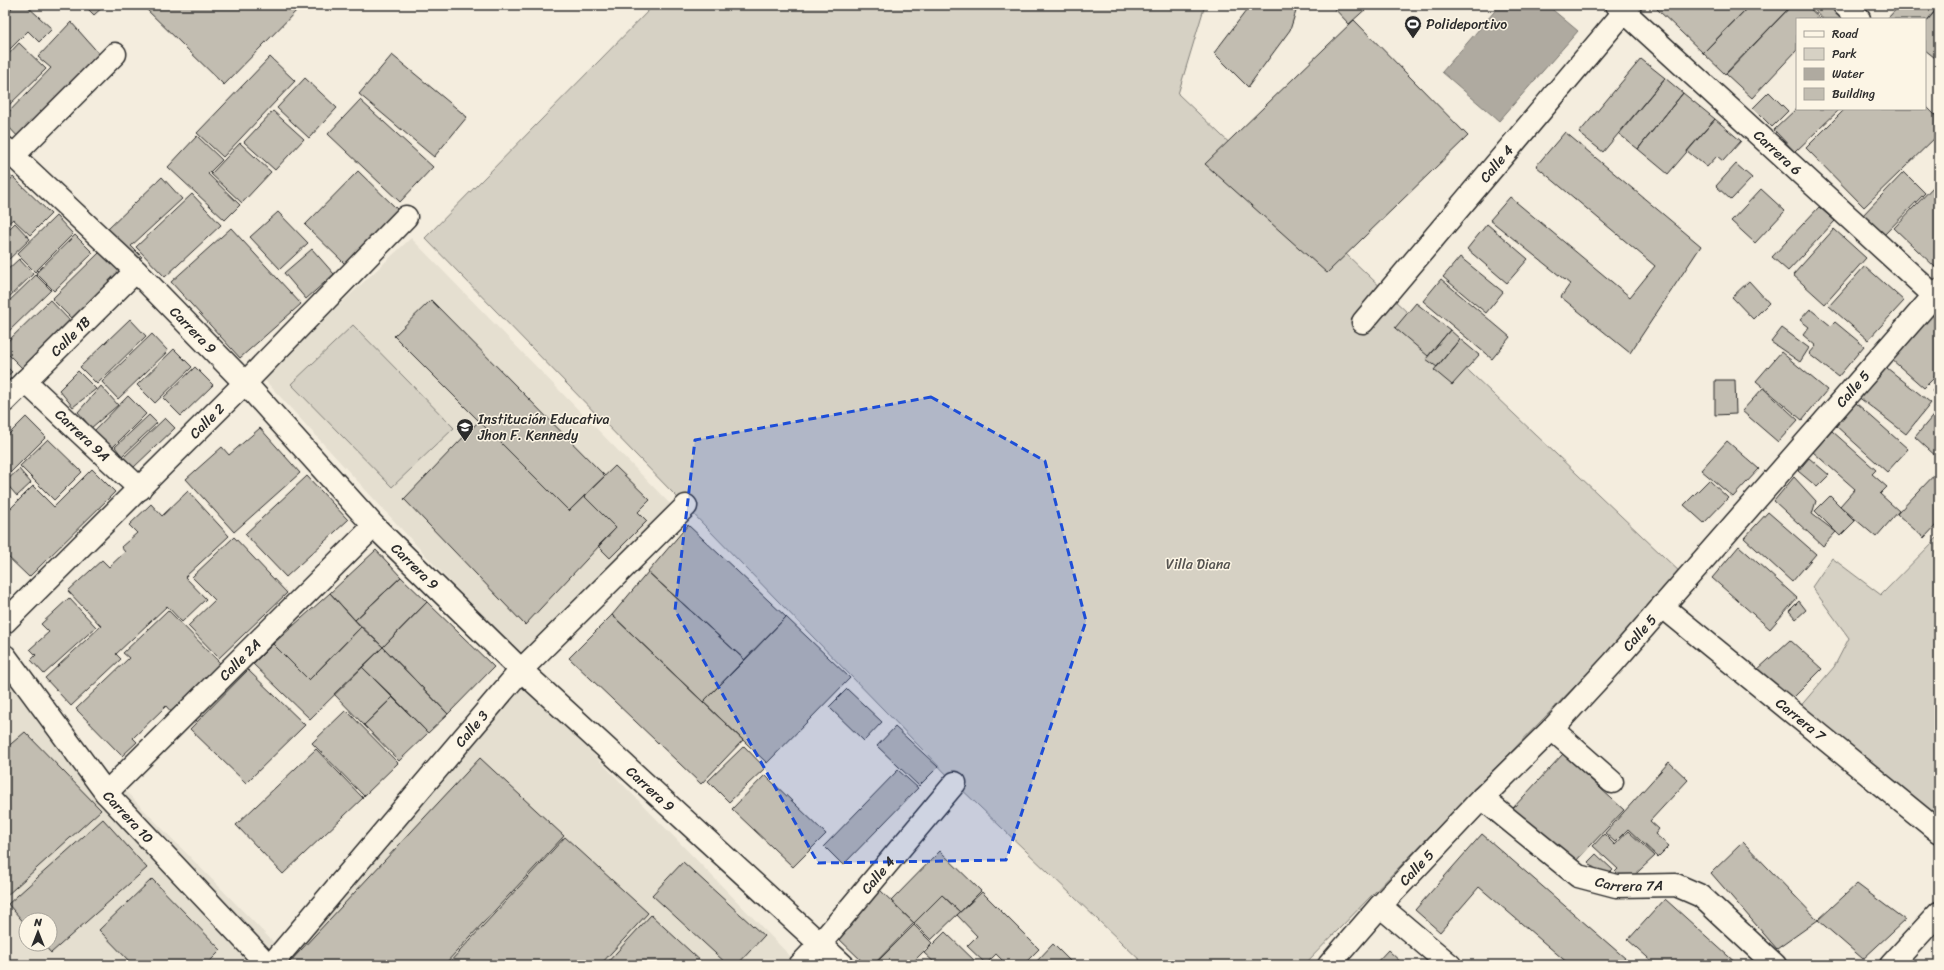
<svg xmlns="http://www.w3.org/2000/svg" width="1944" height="970" viewBox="0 0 1944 970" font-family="Sriracha,sans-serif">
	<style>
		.built { fill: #e5dfd0; fill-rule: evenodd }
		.green { fill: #d6d1c4; stroke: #807e78 }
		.water { fill: #afaaa0; stroke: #7a7771 }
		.building { fill: #c2bdb1; stroke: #2b2b2b }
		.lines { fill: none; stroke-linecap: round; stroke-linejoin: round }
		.street-casing { stroke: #2b2b2b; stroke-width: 25 }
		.secondary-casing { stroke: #2b2b2b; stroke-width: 25 }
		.street { stroke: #fcf5e5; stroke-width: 22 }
		.secondary { stroke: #fcf5e5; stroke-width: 22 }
		.marked { fill: #1d4ed8; fill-opacity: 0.2; stroke: #1d4ed8; stroke-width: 3; stroke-dasharray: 8 5; stroke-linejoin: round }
		.labels { text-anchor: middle; stroke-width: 3; stroke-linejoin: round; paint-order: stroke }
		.poi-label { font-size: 14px; fill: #2b2b2b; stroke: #fcf5e5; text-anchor: start }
		.street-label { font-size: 14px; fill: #2b2b2b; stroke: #fcf5e5 }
		.park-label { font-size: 14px; fill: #565451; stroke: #fcf5e5 }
	</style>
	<rect width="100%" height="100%" fill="#f4edde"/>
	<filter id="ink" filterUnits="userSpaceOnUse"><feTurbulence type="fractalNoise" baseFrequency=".025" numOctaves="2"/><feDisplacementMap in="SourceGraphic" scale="8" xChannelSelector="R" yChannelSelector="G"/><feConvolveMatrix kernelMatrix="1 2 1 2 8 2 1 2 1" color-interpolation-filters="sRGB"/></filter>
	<g filter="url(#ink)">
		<path class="built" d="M411,238L673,507L519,657L262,377Z
			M5,668L279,948L521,680L795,961L791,965H5ZM26,920H50V944H26Z"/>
		<path class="green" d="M654,5H1205L1178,94L1683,575L1304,965H1145L955,783L425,238Z
			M353,325L454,428L392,487L291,384Z
			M1939,536V823L1798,709L1834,667L1849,638L1812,587L1832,558L1881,595Z"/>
		<path class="water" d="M1500,5H1547L1578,31L1499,121L1442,72Z"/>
		<path class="building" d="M15,5H26L52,29L39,42L28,31L5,54V15Z
			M84,5H105L94,15Z
			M142,5H302L224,85Z
			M1248,5H1298L1290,30L1248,87L1214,53L1246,11Z
			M1331,5H1370L1349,24Z
			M1661,5H1750L1703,53L1657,9Z
			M1750,5H1792L1725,74L1703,53Z
			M1792,5H1806L1821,19H1797V50L1752,98L1726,74Z
			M1810,5H1841L1855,19H1823Z
			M1856,5H1869L1862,11Z
			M1900,5H1936L1938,7L1925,23V19H1887Z
			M1939,7V61L1925,50V23Z
			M1354,20L1468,136L1327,273L1205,164Z
			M71,22L101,56L22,141L5,123V116L51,68L38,57Z
			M19,43L46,69L5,109V58Z
			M392,55L467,117L434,157L359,94Z
			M270,57L295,81L223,157L197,133Z
			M1641,59L1665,78L1603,152L1579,133Z
			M305,78L337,108L309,138L277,108Z
			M1665,78L1683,93L1638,149L1619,134Z
			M1769,92L1788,111L1772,127L1753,108Z
			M1683,93L1715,119L1668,174L1638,149Z
			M360,100L433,167L400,202L328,134Z
			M1925,105L1939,119V134L1864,207L1806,148L1845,109H1925Z
			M1797,108V109H1840L1795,152L1774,130Z
			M273,111L304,139L275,170L244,142Z
			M1715,119L1741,141L1723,161L1717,156L1707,167L1687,151Z
			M1565,132L1701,246L1630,353L1561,297L1570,284L1490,220L1510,197L1630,297L1655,266L1536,166Z
			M197,136L222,160L208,174L240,205L225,220L168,167Z
			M240,143L271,172L242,203L211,174Z
			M1736,164L1752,178L1731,200L1716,186Z
			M5,171L11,177L5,183Z
			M358,171L398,210L345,264L305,225Z
			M1904,172L1925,193L1882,237L1861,217Z
			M13,177L51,214L30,235L13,219L5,226V186Z
			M162,177L182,199L131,246L142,257L136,260L107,230Z
			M1935,185L1939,188V263L1935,267L1894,228Z
			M1761,189L1785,211L1755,243L1731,221Z
			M192,194L221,225L165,277L136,247Z
			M1819,207L1835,221L1788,271L1772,257Z
			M278,212L308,243L280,269L250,237Z
			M56,216L73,234L35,272L17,254Z
			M15,223L30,239L5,263V233Z
			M1487,224L1528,259L1507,283L1467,249Z
			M231,228L301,304L240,358L171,282Z
			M1834,229L1866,258L1825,304L1793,275Z
			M75,235L93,253L54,291L36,273Z
			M312,249L334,274L306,299L284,273Z
			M100,252L122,274L74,321L52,299Z
			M1460,257L1503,292L1486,313L1443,277Z
			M19,259L33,274L5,301V272Z
			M1865,266L1904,301L1868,340L1829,306Z
			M36,275L51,290L5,335V305Z
			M1441,279L1510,337L1492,359L1423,301Z
			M1749,281L1769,303L1753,319L1732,297Z
			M50,300L72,323L24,370L5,351V344Z
			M431,300L605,476L569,511L394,336Z
			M1416,303L1450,330L1428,356L1395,328Z
			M1810,309L1831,326L1835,322L1864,346L1838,377L1809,354L1816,346L1803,335L1809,327L1800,320Z
			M1932,315L1939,321V373L1924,388L1891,359Z
			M130,319L146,336L97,384L80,367Z
			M1782,328L1809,348L1800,362L1771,342Z
			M1450,330L1460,339L1437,367L1426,359Z
			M152,334L168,351L118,399L102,382Z
			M1460,339L1479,355L1452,385L1434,370Z
			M174,349L192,367L155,403L137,385Z
			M1781,352L1827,390L1802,420L1756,381Z
			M1882,364L1931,403L1906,434L1857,396Z
			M5,365L12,372L5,378Z
			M195,367L213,385L181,416L163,398Z
			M78,371L96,389L73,407L59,390Z
			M1715,380H1735L1736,414L1715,415Z
			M1939,384V397L1932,391Z
			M101,386L118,405L91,428L78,412Z
			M1763,388L1798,420L1778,442L1742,411Z
			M128,396L146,414L109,451L92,433Z
			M1856,403L1908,449L1887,472L1835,425Z
			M1937,411L1939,412V459L1915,437Z
			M149,415L157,423L122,456L115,447Z
			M26,417L46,437L8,475L5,472V438Z
			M165,418L175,428L133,468L123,458Z
			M479,421L569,511L584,496L616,528L525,625L404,499Z
			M260,428L300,473L234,532L186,479L222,447L229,455Z
			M1832,431L1876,470L1872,474L1887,487L1880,494L1899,511L1876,537L1840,506L1855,489L1813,452Z
			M48,439L82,472L54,500L20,466Z
			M1727,441L1759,469L1733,497L1701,470Z
			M1809,458L1829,475L1817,487L1798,471Z
			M615,466L650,500L638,512L647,521L610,558L598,546L616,528L584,496Z
			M19,469L31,483L17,496L5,482Z
			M92,469L115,492L29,577L5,554V514L33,486L54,507Z
			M1939,470V522L1924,538L1897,514Z
			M307,476L348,520L286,577L245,534Z
			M1794,477L1816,501L1812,514L1836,532L1823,546L1774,501Z
			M1709,480L1728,498L1704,523L1684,505Z
			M188,491L229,536L185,577L206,599L182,622L167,606L116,654L121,659L71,706L45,678L101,626L68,591L102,560L109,567L125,552L121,547L137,533L129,525L151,504L162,516Z
			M1830,496L1855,521L1840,536L1815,511Z
			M1768,512L1816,554L1792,582L1744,538Z
			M688,525L786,617L745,660L648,572Z
			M234,537L287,593L219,658L188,626L215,600L192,577Z
			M1739,546L1797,598L1770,629L1712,578Z
			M376,550L401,577L355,620L330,593Z
			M648,572L745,660L703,702L612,615Z
			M401,577L427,602L383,647L355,620Z
			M330,593L361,627L309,680L273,644Z
			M69,598L96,627L44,674L31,660L36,655L30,649L49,632L41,624Z
			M1799,601L1806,610L1796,619L1789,611Z
			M427,602L494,667L448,714L383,647Z
			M168,610L223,666L173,714L166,706L133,738L137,742L122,756L76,709L129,658L123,653Z
			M612,615L743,740L701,784L569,658Z
			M786,617L850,678L767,763L703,702Z
			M361,627L383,647L310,719L253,664L273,644L309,680Z
			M1790,640L1822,669L1792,699L1757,670Z
			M383,647L448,714L428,733L362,667Z
			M362,667L393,697L364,725L334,694Z
			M248,670L305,725L246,783L190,729Z
			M847,689L882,722L864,741L829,707Z
			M393,697L428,733L399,761L364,725Z
			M346,710L398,763L364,796L312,743Z
			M895,727L938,767L919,786L877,746Z
			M25,732L101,810L5,897V749Z
			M744,746L765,768L729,802L708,781Z
			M316,749L363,798L283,874L236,825Z
			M1563,754L1624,810L1573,864L1513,808Z
			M480,758L564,836L444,965H287Z
			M1669,762L1688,780L1650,821L1659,829L1655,834L1669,846L1658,857L1628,829L1615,842L1605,833Z
			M898,770L918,788L843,865L824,846Z
			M765,775L826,834L793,867L732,809Z
			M103,819L147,868L51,953L43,944H50V920H26V925L8,904Z
			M1628,831L1655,856L1627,882L1615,872L1618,869L1593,846L1604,834L1615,845Z
			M1482,834L1633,965H1570L1479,887L1440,932L1415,910Z
			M565,837L648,913L600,965H447Z
			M1743,842L1818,920L1777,949L1711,873Z
			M940,851L981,891L960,912L942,895L914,923L891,901Z
			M1596,854L1613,870L1605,878L1588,862Z
			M683,862L764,936L737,965H728L652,895Z
			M152,879L221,950L206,965H133L99,930Z
			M1857,884L1905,920L1863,959L1818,920Z
			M879,889L914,923L873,965H866L834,934Z
			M982,892L1039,949L1023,965H1007L996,954L986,964L967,946L977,936L957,915Z
			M942,895L960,912L931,940L914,923Z
			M1665,899L1738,965H1656L1628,940Z
			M651,915L705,965H605Z
			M914,925L932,943L910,965H876L875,964Z
			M945,932L979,965H937L924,953Z
			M1053,944L1074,965H1039L1036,962Z
			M1388,950L1404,965H1374Z"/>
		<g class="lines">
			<g class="street-casing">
				<g id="street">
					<path id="s1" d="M1617,5L1939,300"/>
					<path d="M1844,5L1859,19"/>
					<path id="s2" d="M5,148L136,271L245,383L374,526L521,670L843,965"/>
					<path d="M13,156L115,54"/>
					<path id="s3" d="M1363,322L1630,5"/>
					<path id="s4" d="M25,381L140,489"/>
					<path id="s5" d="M5,401L136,271"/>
					<path id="s6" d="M1662,606L1939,832"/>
					<path id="s7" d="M5,622L245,383L406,217"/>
					<path id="s8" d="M5,656L106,793L268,965"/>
					<path d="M1552,729L1612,782"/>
					<path id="s9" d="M106,793L374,526"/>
					<path id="s10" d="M1482,798L1578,876L1616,886L1676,885L1701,896L1775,965"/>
					<path d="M1380,906L1450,965"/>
					<path id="s11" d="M271,965L521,670L686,506"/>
					<path id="s12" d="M800,965L820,944L955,783"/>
					<path id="s13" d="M1329,965L1380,906L1482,798L1552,729L1613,663L1939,290"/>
				</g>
			</g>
			<g class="secondary-casing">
				<path id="secondary" d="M1891,965L1939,913"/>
			</g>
			<use href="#street" class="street"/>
			<use href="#secondary" class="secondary"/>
		</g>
	</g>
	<path class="marked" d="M931,397L1045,461L1086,621L1006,860L818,863L675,610L695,440Z"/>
	<defs>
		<g id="stadium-pin" transform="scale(0.9)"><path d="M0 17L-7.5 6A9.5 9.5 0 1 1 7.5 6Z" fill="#2b2b2b" stroke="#fcf5e5"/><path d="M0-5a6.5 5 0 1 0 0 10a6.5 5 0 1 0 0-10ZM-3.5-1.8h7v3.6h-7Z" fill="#fff"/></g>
		<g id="school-pin" transform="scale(0.9)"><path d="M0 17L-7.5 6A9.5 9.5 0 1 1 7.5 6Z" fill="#2b2b2b" stroke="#fcf5e5"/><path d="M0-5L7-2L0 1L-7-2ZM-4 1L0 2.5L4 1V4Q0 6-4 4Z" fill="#fff"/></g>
	</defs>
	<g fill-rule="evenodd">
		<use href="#stadium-pin" x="1413" y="24"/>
		<use href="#school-pin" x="465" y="427"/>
	</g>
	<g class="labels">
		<g class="poi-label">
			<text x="1426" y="29">Polideportivo</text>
			<text x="478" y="424">Institución Educativa<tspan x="478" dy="16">Jhon F. Kennedy</tspan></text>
		</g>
		<g class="street-label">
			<text dy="5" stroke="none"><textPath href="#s1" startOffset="218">Carrera 6</textPath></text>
			<text dy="5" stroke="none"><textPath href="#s3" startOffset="207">Calle 4</textPath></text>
			<text dy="5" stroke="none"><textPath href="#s2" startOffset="262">Carrera 9</textPath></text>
			<text dy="5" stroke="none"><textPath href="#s5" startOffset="92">Calle 1B</textPath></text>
			<text dy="5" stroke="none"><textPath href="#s13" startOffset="779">Calle 5</textPath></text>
			<text dy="5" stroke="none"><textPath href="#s7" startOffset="285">Calle 2</textPath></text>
			<text dy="5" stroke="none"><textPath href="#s4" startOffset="79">Carrera 9A</textPath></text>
			<text dy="5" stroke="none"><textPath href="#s2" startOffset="586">Carrera 9</textPath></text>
			<text dy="5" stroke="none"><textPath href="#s13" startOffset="455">Calle 5</textPath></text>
			<text dy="5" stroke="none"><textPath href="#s9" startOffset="189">Calle 2A</textPath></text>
			<text dy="5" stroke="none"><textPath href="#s6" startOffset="179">Carrera 7</textPath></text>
			<text dy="5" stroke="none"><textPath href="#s11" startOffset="310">Calle 3</textPath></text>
			<text dy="5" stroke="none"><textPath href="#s2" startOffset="910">Carrera 9</textPath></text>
			<text dy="5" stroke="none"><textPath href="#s8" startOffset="203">Carrera 10</textPath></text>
			<text dy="5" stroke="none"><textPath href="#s13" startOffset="131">Calle 5</textPath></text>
			<text dy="5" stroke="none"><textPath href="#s12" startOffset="119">Calle 4</textPath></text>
			<text dy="5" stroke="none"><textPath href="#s10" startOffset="176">Carrera 7A</textPath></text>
		</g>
		<g class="park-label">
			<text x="1198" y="569">Villa Diana</text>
		</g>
	</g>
	<rect width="1944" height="970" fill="none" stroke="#fcf5e5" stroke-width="20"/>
	<rect x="10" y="10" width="1924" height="950" fill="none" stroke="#2b2b2b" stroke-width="1.5" filter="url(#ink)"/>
	<rect x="1796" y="18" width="130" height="92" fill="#fcf5e5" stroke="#a8a49b"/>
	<rect x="1804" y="31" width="20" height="6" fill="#fcf5e5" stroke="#a8a49b"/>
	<text x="1832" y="38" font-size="12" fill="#2b2b2b">Road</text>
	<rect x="1804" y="48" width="20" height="12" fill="#d6d1c4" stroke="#a8a49b"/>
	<text x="1832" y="58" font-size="12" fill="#2b2b2b">Park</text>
	<rect x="1804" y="68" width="20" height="12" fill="#afaaa0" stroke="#a8a49b"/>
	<text x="1832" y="78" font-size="12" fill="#2b2b2b">Water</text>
	<rect x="1804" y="88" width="20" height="12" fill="#c2bdb1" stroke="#a8a49b"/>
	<text x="1832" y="98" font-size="12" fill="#2b2b2b">Building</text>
	<g transform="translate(38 932)"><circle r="19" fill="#fcf5e5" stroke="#a8a49b"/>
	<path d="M0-3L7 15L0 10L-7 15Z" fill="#2b2b2b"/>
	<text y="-6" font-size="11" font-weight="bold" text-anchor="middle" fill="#2b2b2b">N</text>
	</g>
</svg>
